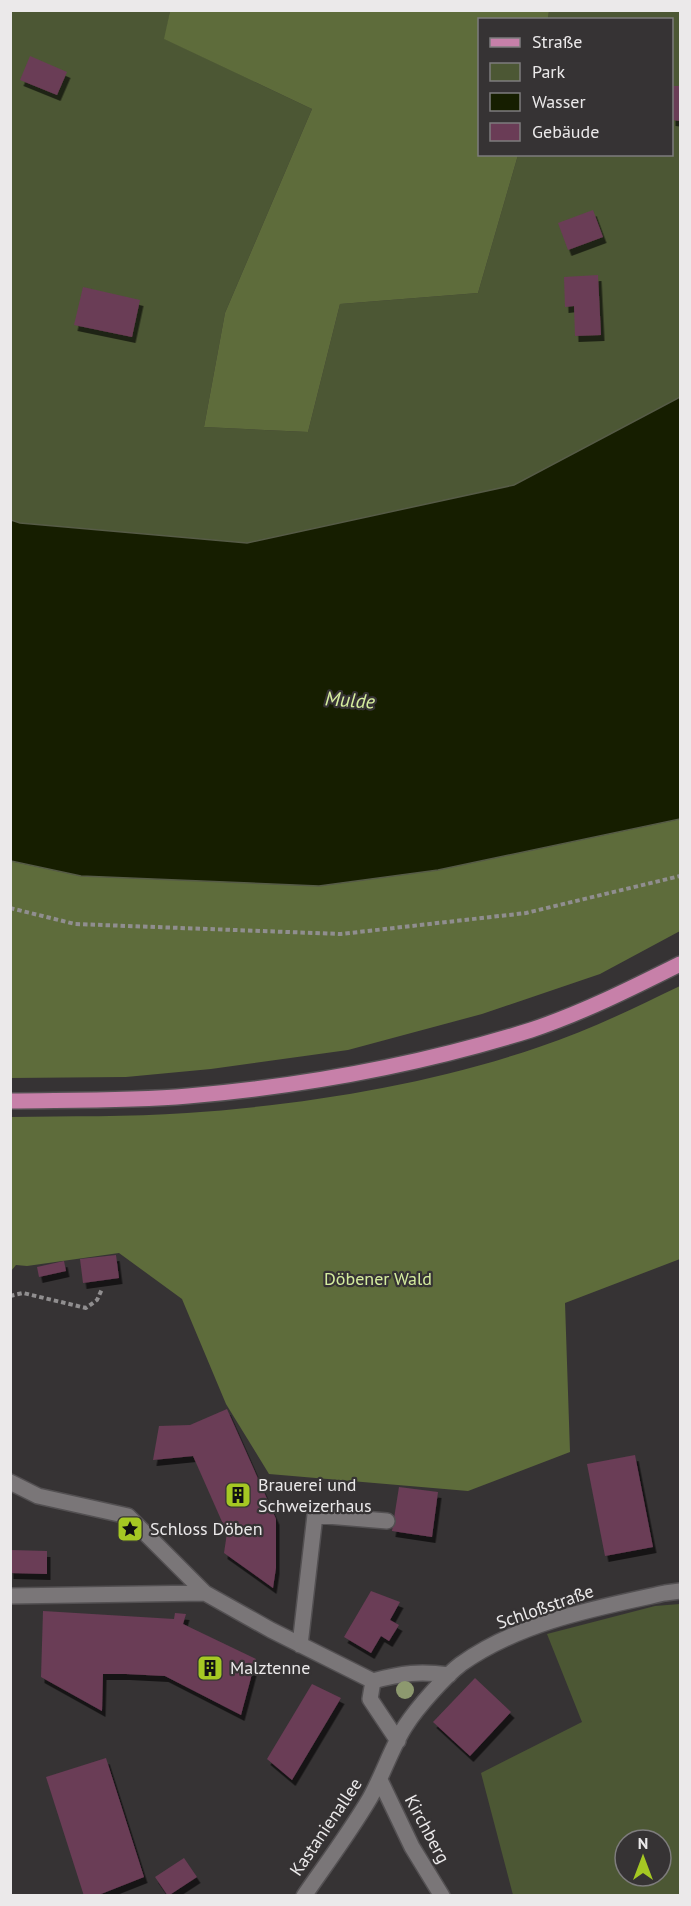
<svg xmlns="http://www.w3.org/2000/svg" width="691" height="1906" viewBox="0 0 691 1906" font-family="'PT Sans',sans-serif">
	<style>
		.green { fill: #4c5734; fill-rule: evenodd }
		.forest { fill: #5e6c3b }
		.water { fill: #161e00; stroke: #565b46; stroke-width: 1.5 }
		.building { fill: #6a3c56; filter: url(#shadow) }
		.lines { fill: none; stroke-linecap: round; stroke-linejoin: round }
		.minor-casing { stroke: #535052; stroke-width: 18 }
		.major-casing { stroke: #535052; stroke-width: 18 }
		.path { stroke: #908e8f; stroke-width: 4; stroke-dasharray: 4.5 3; stroke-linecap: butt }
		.minor { stroke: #7a7678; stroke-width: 15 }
		.major { stroke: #c780a9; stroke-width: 15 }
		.tree { fill: #8d996f }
		.labels { text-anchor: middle; stroke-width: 4.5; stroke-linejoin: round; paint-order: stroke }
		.park-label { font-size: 18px; fill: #d5ed9f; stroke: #363334 }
		.poi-label { font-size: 18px; fill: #ebe9ea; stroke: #363334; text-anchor: start }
		.street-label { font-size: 18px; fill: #ebe9ea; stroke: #363334 }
		.water-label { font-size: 20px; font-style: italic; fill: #d6ee9f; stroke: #363334 }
	</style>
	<defs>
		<filter id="shadow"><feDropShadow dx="3.5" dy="6" stdDeviation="0" flood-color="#0009"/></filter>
	</defs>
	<rect width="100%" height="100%" fill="#363334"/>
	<path class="green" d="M11,11H170L165,39L312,109L225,313L204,427L308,432L340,304L478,293L518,155L672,154V20L548,19L549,11H680V397L514,485L247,543L20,523L11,520Z
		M680,1604V1895H513L481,1773L582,1722L547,1634L655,1606ZM625,1840H661V1876H625Z"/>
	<path class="forest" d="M170,11H549L548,19L480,20V154L518,155L478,293L340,304L308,432L204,427L225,313L312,109L164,39Z
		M680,819V931L600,974L482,1014L348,1050L211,1069L126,1077L11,1078L10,861L81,876L438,870Z
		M680,986V1259L565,1303L570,1452L468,1491L269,1474L226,1404L182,1299L119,1253L27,1266L16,1265L11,1271V1117C69,1116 129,1117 187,1113C303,1105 429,1085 539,1047C588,1031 634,1008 680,986Z"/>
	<path class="water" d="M680,397V819L438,870L319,886L81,876L11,861V520L20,523L247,543L514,485Z"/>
	<path class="building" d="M30,56L67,72L57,95L20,80Z
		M672,86H680V121L672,120Z
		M593,210L603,237L568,250L558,223Z
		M598,275L601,335L575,336L574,306L565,307L564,277Z
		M83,287L140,300L132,337L74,325Z
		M116,1255L119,1278L83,1283L80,1259Z
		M64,1261L66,1271L39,1277L37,1267Z
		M227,1409L276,1519V1568L273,1588L224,1553L227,1533L193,1456L153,1460L159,1426L190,1425Z
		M635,1455L653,1547L605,1556L587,1464Z
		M399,1487L438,1492L432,1537L392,1531Z
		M10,1550L47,1551V1574L10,1573Z
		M371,1591L400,1602L390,1620L399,1625L389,1641L381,1636L371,1653L344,1637Z
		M43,1611L174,1619L175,1613L186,1614L183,1624L256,1659L241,1715L165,1676L126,1674H103L102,1711L41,1677Z
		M475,1678L511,1712L470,1756L433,1722Z
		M312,1684L341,1698L292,1780L267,1759Z
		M106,1758L144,1877L96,1896H84L46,1777Z
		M184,1858L197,1877L168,1896L155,1877Z"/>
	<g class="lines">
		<g class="minor-casing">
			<path id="minor" d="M10,1482L38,1496L128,1516L205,1593
				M10,1596L205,1593L271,1630L373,1681
				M300,1645L315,1515L387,1521
				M398,1741L370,1699L373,1681C402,1673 420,1671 449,1675
				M380,1780L412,1847L442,1896
				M304,1896C326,1864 350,1832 370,1798C383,1775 392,1746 406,1725C417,1708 445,1676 461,1664C520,1622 596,1608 665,1593L680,1591"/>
		</g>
		<g class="major-casing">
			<path id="major" d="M10,1101C69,1100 129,1101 188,1096C304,1086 419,1065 531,1030C582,1013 632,988 680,964"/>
		</g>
		<path class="path" d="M10,908L75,924L341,934L526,913L680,876
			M10,1296L23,1293L86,1308L97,1300L102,1289"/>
		<use href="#minor" class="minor"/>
		<use href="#major" class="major"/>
	</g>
	<circle class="tree" cx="405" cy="1690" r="9"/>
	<defs>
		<g id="building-square" transform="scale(1.35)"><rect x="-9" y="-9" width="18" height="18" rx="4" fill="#a5c823" stroke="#363334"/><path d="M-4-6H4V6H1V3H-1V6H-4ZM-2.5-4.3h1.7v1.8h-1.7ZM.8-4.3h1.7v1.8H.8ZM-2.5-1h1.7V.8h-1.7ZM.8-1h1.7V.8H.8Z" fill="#111"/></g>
		<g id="sight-square" transform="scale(1.35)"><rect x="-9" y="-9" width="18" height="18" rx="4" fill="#a5c823" stroke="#363334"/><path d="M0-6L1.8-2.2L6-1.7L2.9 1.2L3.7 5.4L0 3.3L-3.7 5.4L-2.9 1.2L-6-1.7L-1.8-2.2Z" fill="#111"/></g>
	</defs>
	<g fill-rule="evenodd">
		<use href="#building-square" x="238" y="1495"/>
		<use href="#sight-square" x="130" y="1529"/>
		<use href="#building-square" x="210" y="1668"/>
	</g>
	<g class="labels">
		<g class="park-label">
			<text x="378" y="1285">Döbener Wald</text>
		</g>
		<g class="poi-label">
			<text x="258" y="1491">Brauerei und<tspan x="258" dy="21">Schweizerhaus</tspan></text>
			<text x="150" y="1535">Schloss Döben</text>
			<text x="230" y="1674">Malztenne</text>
		</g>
		<g class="street-label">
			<text transform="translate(545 1607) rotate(-19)" y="6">Schloßstraße</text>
			<text transform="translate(326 1827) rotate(-56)" y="6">Kastanienallee</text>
			<text transform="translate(427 1829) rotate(62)" y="6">Kirchberg</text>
		</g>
		<g class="water-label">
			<text transform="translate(350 700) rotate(4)" y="7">Mulde</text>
		</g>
	</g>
	<rect width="691" height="1906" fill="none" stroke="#ebe9ea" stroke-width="24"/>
	<rect x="478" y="18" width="195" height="138" fill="#363334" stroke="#7e7c7d" stroke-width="1.5"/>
	<rect x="490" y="38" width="30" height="9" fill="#c780a9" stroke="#7e7c7d" stroke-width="1.5"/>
	<text x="532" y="48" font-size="18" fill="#ebe9ea">Straße</text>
	<rect x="490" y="63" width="30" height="18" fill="#4c5734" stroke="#7e7c7d" stroke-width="1.5"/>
	<text x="532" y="78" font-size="18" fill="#ebe9ea">Park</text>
	<rect x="490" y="93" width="30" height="18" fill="#161e00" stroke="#7e7c7d" stroke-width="1.5"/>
	<text x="532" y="108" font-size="18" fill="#ebe9ea">Wasser</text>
	<rect x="490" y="123" width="30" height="18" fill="#6a3c56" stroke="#7e7c7d" stroke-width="1.5"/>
	<text x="532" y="138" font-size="18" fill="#ebe9ea">Gebäude</text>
	<g transform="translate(643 1858)"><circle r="28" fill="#363334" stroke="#7e7c7d" stroke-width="1.5"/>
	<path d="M0-4.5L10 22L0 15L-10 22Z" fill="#a5c823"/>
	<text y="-9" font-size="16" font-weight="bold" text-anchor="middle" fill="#ebe9ea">N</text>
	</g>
</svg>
